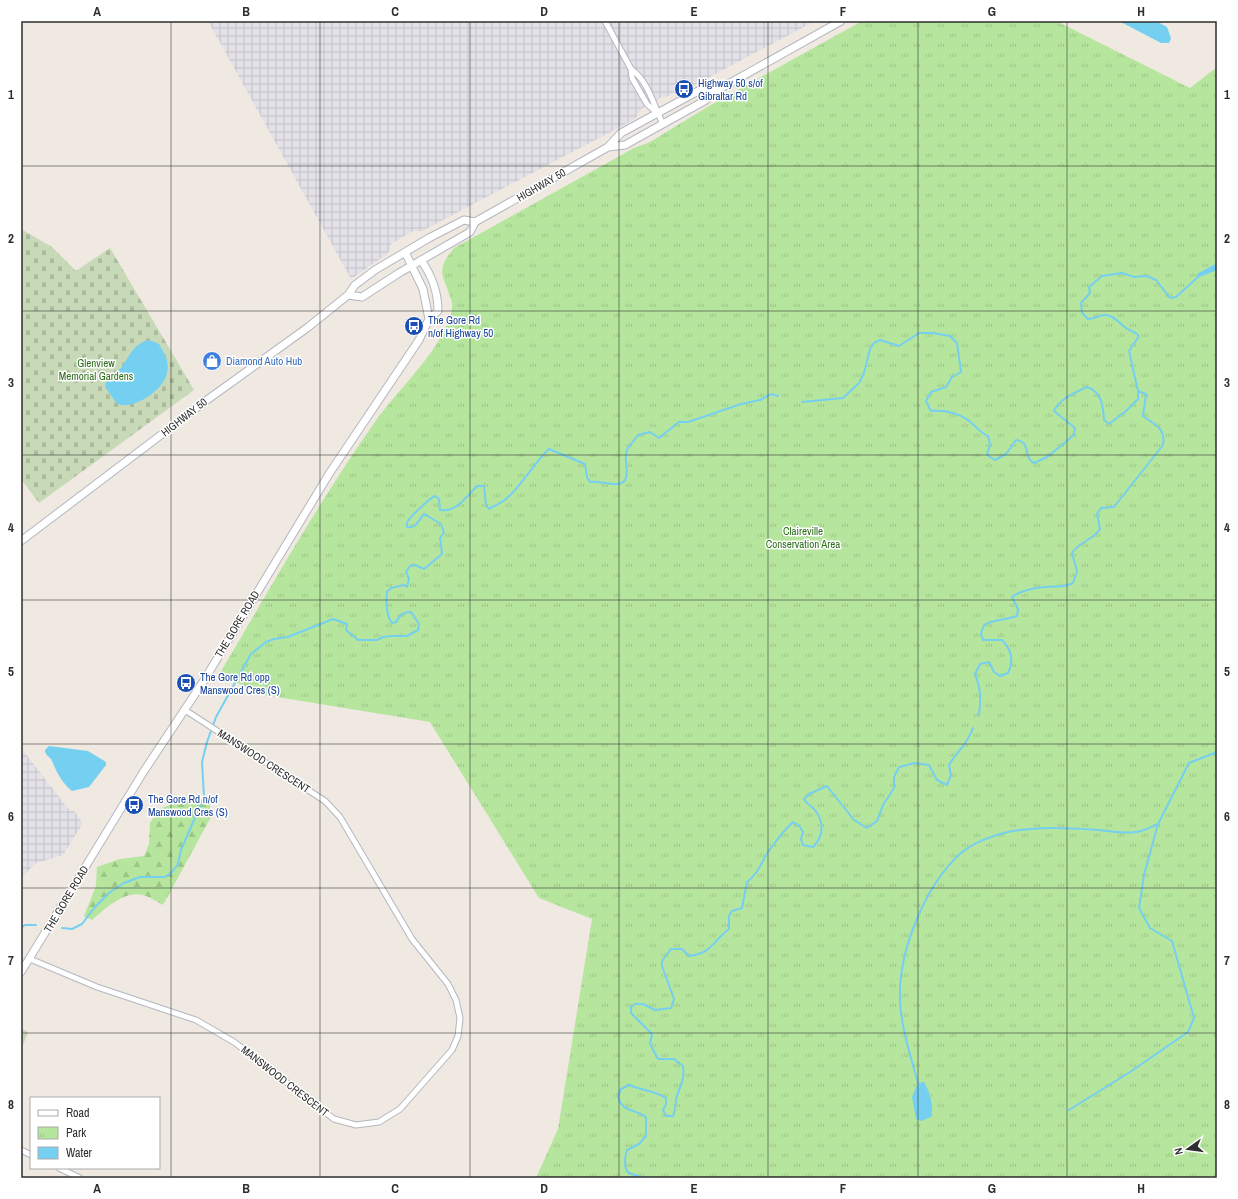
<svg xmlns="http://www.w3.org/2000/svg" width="1238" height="1199" viewBox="0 0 1238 1199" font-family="'Archivo Narrow',sans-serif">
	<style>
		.industrial { fill: url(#industrial-grid) }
		.forest { fill: url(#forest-firs) }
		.cemetery { fill: url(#cemetery-stones) }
		.park { fill: url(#park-tufts) }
		.water { fill: #75cff0 }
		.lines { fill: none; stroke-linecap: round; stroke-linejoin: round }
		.stream { stroke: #75cff0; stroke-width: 2 }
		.street-casing { stroke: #b4b7c1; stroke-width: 7 }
		.secondary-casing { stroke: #b4b7c1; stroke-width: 9 }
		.street { stroke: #fff; stroke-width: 5 }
		.secondary { stroke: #fff; stroke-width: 7 }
		.grid { fill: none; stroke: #2e2e2e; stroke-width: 1; stroke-opacity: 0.55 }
		.labels { text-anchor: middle; stroke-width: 3; stroke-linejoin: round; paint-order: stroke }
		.transit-label { font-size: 11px; fill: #164399; stroke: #fff; text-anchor: start }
		.street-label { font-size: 11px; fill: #2e2e2e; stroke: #fff }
		.shop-label { font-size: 11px; fill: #366cbe; stroke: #fff; text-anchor: start }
		.park-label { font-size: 11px; fill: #2c6e1b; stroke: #fff }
		.neatline { fill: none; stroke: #2e2e2e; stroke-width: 1.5 }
		.grid-label { font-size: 13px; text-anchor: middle; font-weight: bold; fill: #2e2e2e }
	</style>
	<defs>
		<pattern id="industrial-grid" width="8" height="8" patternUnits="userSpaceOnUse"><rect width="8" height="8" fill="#e3e1e8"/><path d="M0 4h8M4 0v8" fill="none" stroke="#c3c1c7"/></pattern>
		<pattern id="forest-firs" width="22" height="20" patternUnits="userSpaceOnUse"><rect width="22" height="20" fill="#b6e59e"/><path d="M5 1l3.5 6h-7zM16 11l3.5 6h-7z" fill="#9dc588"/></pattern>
		<pattern id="cemetery-stones" width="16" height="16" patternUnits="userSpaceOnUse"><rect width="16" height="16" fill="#c8d9b8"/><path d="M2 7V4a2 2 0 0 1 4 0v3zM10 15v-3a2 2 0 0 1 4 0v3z" fill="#acbb9e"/></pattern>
		<pattern id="park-tufts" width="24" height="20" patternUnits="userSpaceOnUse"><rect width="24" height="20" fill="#b6e59e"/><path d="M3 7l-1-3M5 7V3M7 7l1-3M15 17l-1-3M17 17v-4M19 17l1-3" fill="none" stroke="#9dc588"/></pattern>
	</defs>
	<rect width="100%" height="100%" fill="#efe9e1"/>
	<path class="industrial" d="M208,21H815L689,88L687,85L666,97H662L641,109L635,119L422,231H413L391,244L390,249L387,254L351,279Z
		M21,748L70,811H74L83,823L63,855L36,863L21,878Z"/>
	<path class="forest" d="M209,798L211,817L163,905C157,902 152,898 146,896C126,888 106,908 92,920L84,916L96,886L97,867L120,859L144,856L149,844L150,823L159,809L172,804Z"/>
	<path class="cemetery" d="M21,229L52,247L76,271L110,248L194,390L39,503L21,479Z
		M21,1028L28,1032L21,1050Z"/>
	<path class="park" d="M862,21H1056L1190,88L1217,67V1178H536L558,1129L592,919L539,898L430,722L259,694L220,673C269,590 317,505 372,426C392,397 419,372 438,342C443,334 454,312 452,303C445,276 433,273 454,248L634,148L650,142L709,106Z"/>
	<path class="water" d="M1119,21H1156L1167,27L1171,38L1169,43H1161Z
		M1217,263V270L1197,278V274Z
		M149,340L159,344C164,353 170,362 167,373C163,391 134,410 117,404L105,387L107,378C129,370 126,345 149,340Z
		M49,746L88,751L106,762V765L89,787L72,791C62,783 56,771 52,761C50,756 45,756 45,750Z
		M924,1082C930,1092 934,1107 931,1117L921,1121L916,1119L912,1097L918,1083Z"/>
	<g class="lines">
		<path class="stream" d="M802,402L843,398L859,383L864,373L870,349L874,343L880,340L899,346L919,333H933L950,336L957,343L961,372L952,377L946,387L931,392L926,401L931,411C945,410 956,412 968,420C975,425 979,432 988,436L990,444L987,455L995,460L1006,454L1016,440C1029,442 1025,451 1029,458C1030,461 1032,462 1034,463L1047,457L1074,435L1075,428L1054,411C1060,398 1075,393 1087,387C1102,392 1103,406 1104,420L1109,424L1126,411L1138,399V391L1129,351L1139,336C1135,331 1131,332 1126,328C1120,324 1114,315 1105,315C1099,315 1094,319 1088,319L1082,313L1081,303L1090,293L1089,287L1102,276L1122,273L1134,277L1147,276L1156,280L1170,298L1176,297L1198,277
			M979,715C981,699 981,688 975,674L980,664L989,662L994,672L1000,676L1008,673C1014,661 1012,650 1002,640H983L981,633L984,625C994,619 1006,620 1017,616L1018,609L1012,597C1020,591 1034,588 1045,587C1057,585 1061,589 1073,583L1077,571L1072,553C1079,542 1093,540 1100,529L1097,514L1101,508L1114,507L1163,445C1166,428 1155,425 1143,416L1146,394L1138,391
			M21,928L25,925H36
			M62,928L72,929L82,924L95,907L109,893L124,883L140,877H165L172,872L178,864L181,850L204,797L202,762L207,742L216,717L251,654L266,642L274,639L288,637L333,619L347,624L346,630L358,640H377L383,637L392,636H407L418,630L419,624L411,612C403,612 400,615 396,622L392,623C386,616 386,600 387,592L391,588L404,585L407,587L409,579L406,572L410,566L415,565L424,569L442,554L440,538L444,533L441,524L424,514C418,520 417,529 407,527C407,524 406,523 408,521C410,517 431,497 435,496L439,499L440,510C456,513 467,496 477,486H484L486,505L489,509C493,506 497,505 500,503C518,493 533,463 549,449L585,464L587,477L590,482C599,481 607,484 616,484C635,484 622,460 627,450C629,445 635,440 638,435L650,432L659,438L679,422H688L741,404L760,400L771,394L778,396
			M918,1083C911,1057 901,1028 900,1000C898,952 925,885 961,853C973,843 993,835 1008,832C1037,826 1069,828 1099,830C1110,831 1124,834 1135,832C1142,832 1151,827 1158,824
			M1069,1110L1130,1072L1188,1032L1194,1018L1172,941L1150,928L1139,908L1144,875L1158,824L1189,763L1217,752
			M645,1178C640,1176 633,1175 629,1173C623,1168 625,1156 627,1150L639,1144L646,1136V1117C635,1109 621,1112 618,1096L621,1089L629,1085C641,1090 656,1091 666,1098V1104L663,1110L666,1116H673C676,1110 675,1106 676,1100C679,1085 685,1083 683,1066L674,1059H658L650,1044L652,1034L631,1013V1007L635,1004H643L655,1010L671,1008L674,999L662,966V961L671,949H682L689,956C712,953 712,942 729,929V916L732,911L742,908L747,882C758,874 761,863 768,852C776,841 783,831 793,822L800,827L803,832L801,839L803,845L813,847C823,837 825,823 815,810C812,806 807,805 804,799L809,794L827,786L854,820L867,828L877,821L883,805L894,788V777L899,767L915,763L929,765L937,780L947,785L951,775L949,765C958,750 967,745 973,728"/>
		<g class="street-casing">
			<path id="street" d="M605,21L631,69L632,78L647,104L657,113
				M631,69C649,82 653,105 663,124
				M30,959L97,987L196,1020L234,1042L334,1119L356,1125L379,1122L400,1109L452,1050L458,1036L460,1018L456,1000L448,984L412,939L340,817L325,801L185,710
				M21,1150L31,1155
				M59,1168L80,1178"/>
		</g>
		<g class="secondary-casing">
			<path id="secondary" d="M608,147L625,145L706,100L714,92L841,21
				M405,252L423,289L429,319
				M348,295L362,297L399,273L470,232L475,222L608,147L621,133L700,90L714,92
				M21,541L207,400L307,328L348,295L355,285L375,270L429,238L464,220L475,222
				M21,972L144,771L203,682L329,474L419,340L429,319L438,311C438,291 432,276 421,260"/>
		</g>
		<use href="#street" class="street"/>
		<use href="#secondary" class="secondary"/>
	</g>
	<path class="grid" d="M171,21V1178M320,21V1178M470,21V1178M619,21V1178M768,21V1178M918,21V1178M1067,21V1178M21,166H1217M21,311H1217M21,455H1217M21,600H1217M21,744H1217M21,888H1217M21,1033H1217"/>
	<defs>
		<g id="bus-disc" transform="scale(1)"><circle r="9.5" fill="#1a4fb4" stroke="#fff"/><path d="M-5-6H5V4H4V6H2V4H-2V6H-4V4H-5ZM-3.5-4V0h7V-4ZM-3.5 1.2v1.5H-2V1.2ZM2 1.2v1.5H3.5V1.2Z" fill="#fff"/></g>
		<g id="shop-disc" transform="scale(1)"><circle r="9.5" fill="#3f7fe0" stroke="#fff"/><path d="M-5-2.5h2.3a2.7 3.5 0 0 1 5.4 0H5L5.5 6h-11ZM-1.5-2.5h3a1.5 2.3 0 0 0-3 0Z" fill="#fff"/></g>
	</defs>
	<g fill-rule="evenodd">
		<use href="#bus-disc" x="684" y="89"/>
		<use href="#bus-disc" x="414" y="326"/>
		<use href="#shop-disc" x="212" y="361"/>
		<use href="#bus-disc" x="186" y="683"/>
		<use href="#bus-disc" x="134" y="805"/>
	</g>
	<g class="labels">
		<g class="transit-label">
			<text x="698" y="87">Highway 50 s/of<tspan x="698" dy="13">Gibraltar Rd</tspan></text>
			<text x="428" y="324">The Gore Rd<tspan x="428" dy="13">n/of Highway 50</tspan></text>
			<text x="200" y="681">The Gore Rd opp<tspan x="200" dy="13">Manswood Cres (S)</tspan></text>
			<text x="148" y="803">The Gore Rd n/of<tspan x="148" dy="13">Manswood Cres (S)</tspan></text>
		</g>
		<g class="street-label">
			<text transform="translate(541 185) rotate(-30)" y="4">HIGHWAY 50</text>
			<text transform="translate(184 417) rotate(-38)" y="4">HIGHWAY 50</text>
			<text transform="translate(237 624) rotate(-59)" y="4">THE GORE ROAD</text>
			<text transform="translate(264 761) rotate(33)" y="4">MANSWOOD CRESCENT</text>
			<text transform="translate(66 899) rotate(-59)" y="4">THE GORE ROAD</text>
			<text transform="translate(285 1081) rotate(38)" y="4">MANSWOOD CRESCENT</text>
		</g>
		<g class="shop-label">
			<text x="226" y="365">Diamond Auto Hub</text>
		</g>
		<g class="park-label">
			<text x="96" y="367">Glenview<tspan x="96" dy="13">Memorial Gardens</tspan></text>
			<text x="803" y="535">Claireville<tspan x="803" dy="13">Conservation Area</tspan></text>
		</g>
	</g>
	<rect width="1238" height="1199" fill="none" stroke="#ffffff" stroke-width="44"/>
	<rect x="30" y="1097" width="130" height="72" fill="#ffffff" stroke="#ababab"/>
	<rect x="38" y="1110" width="20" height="6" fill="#ffffff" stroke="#ababab"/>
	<text x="66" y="1117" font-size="12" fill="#2e2e2e">Road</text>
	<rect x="38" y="1127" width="20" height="12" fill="url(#park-tufts)" stroke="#ababab"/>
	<text x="66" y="1137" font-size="12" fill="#2e2e2e">Park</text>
	<rect x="38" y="1147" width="20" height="12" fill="#75cff0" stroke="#ababab"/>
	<text x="66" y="1157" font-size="12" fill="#2e2e2e">Water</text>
	<g transform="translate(1188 1149) rotate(256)" stroke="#ffffff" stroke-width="3" paint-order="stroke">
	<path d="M0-3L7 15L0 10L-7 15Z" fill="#2e2e2e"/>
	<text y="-6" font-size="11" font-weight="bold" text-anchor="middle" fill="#2e2e2e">N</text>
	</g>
	<rect x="22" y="22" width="1194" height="1155" class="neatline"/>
	<g class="grid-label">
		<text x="97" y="16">A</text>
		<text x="246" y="16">B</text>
		<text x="395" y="16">C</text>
		<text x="544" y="16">D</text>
		<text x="694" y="16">E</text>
		<text x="843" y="16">F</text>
		<text x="992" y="16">G</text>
		<text x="1141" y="16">H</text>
		<text x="11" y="99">1</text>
		<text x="1227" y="99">1</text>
		<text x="11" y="243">2</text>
		<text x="1227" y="243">2</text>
		<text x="11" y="387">3</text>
		<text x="1227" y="387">3</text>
		<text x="11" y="532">4</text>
		<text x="1227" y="532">4</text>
		<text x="11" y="676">5</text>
		<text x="1227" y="676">5</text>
		<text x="11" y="821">6</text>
		<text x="1227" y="821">6</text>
		<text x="11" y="965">7</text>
		<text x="1227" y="965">7</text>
		<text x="11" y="1109">8</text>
		<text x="1227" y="1109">8</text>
		<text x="97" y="1193">A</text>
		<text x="246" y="1193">B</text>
		<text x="395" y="1193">C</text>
		<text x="544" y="1193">D</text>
		<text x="694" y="1193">E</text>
		<text x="843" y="1193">F</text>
		<text x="992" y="1193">G</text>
		<text x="1141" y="1193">H</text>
	</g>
</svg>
